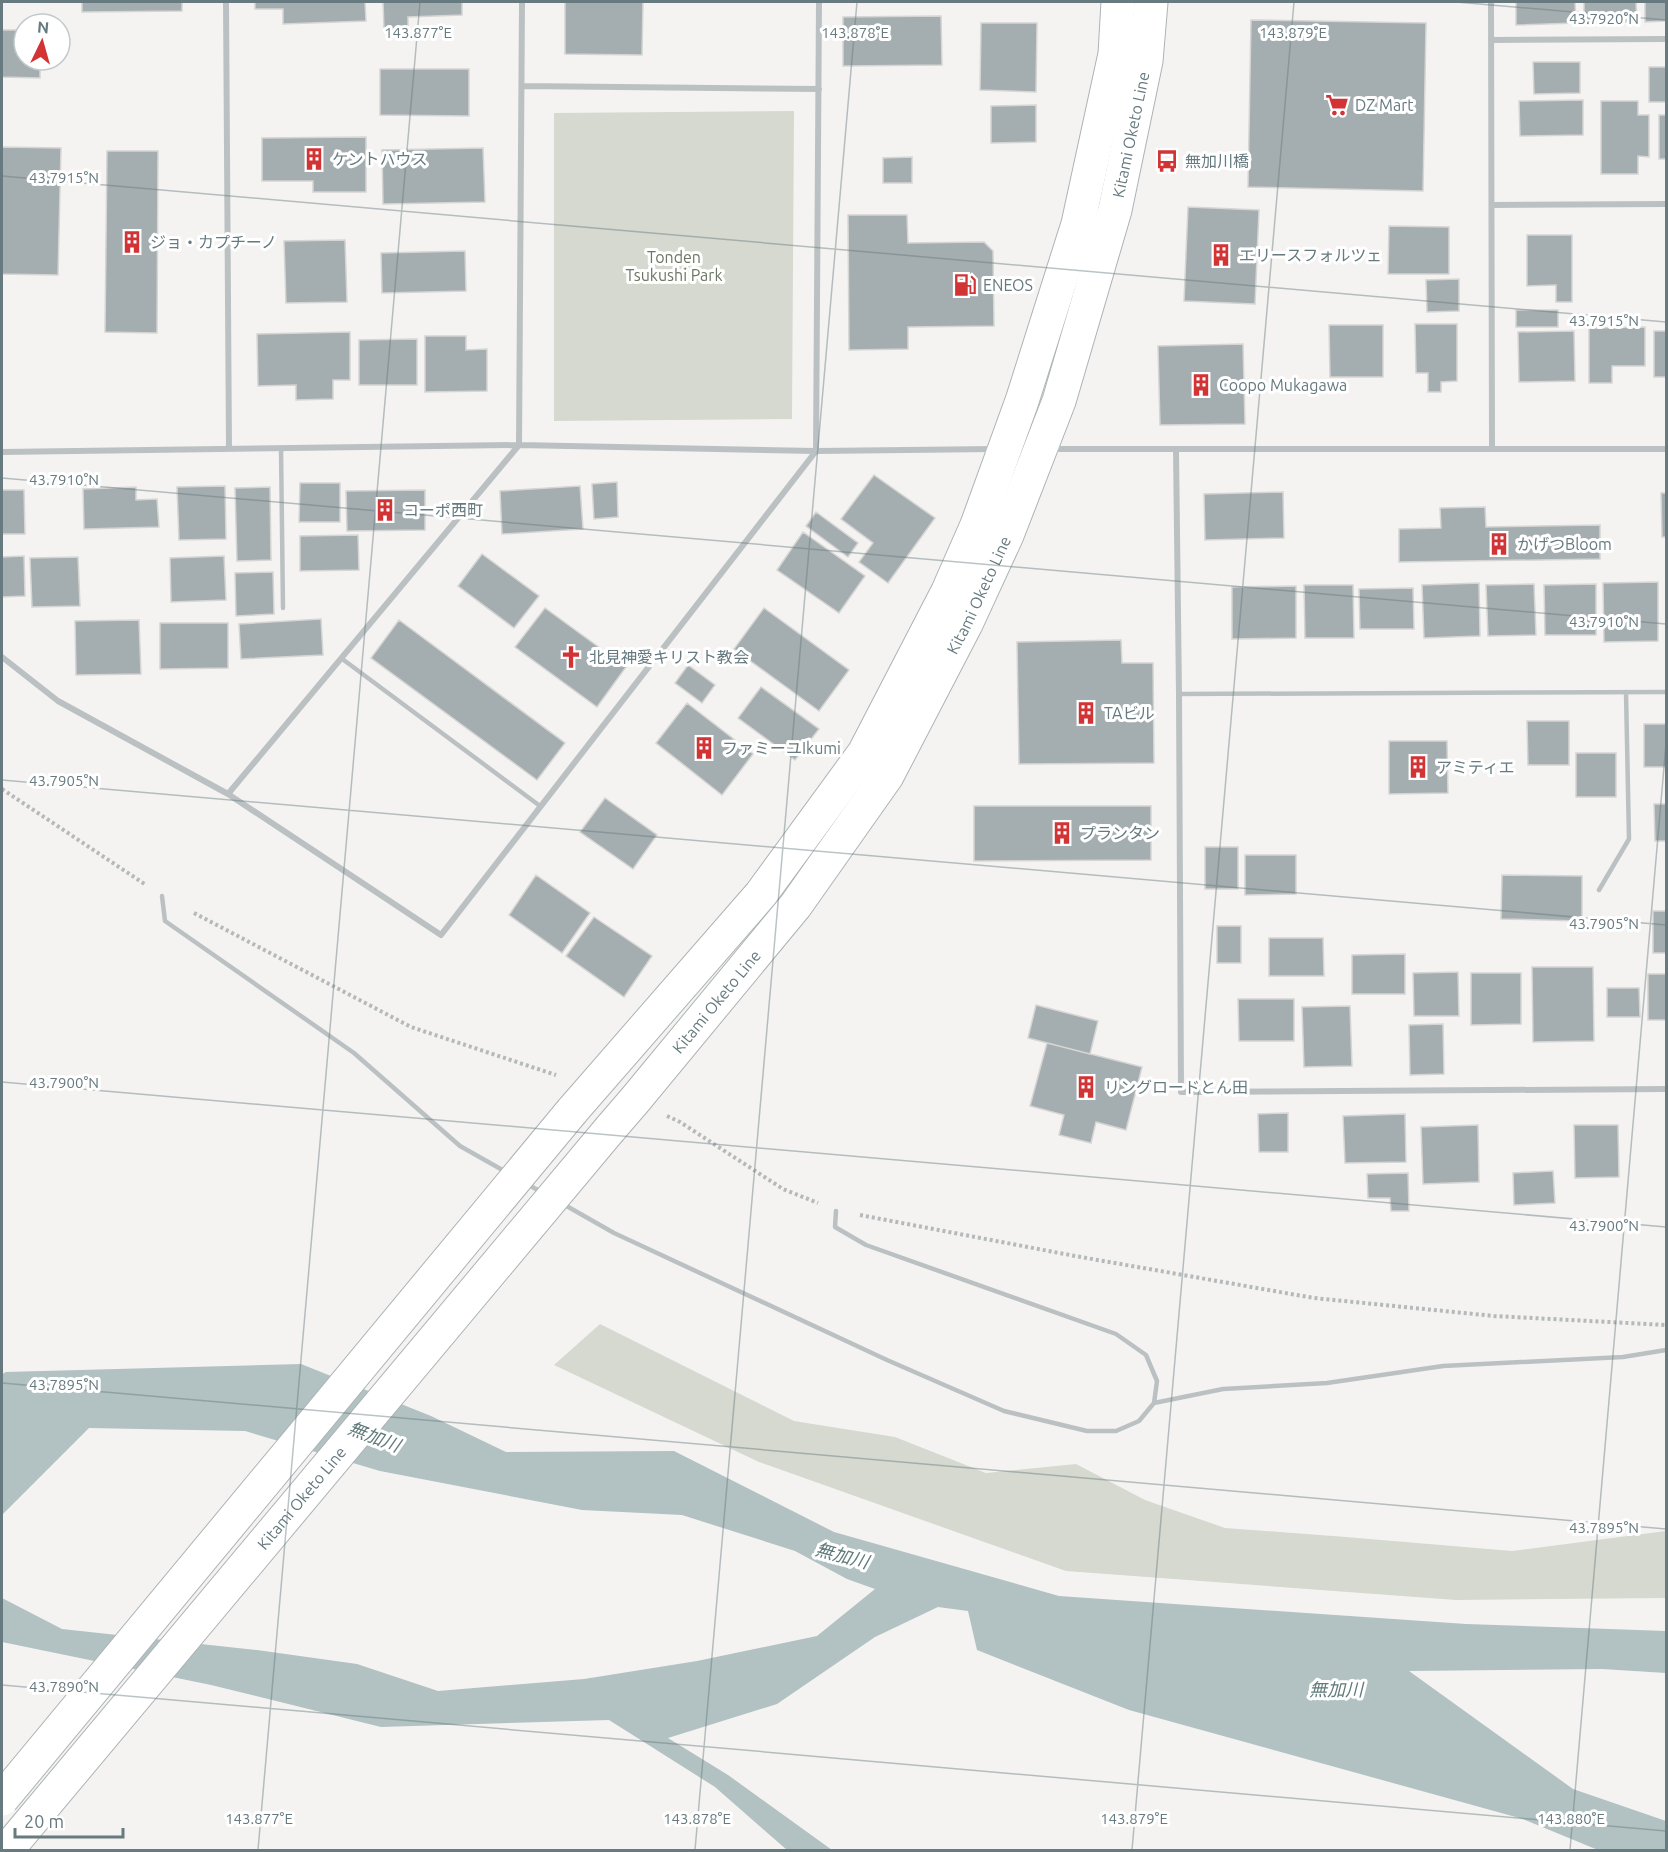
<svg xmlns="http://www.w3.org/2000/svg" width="1668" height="1852" viewBox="0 0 1668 1852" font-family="Ubuntu,'Noto Sans JP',sans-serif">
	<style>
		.green { fill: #d5d9d0 }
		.water { fill: #b2c1c2 }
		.building { fill: #a4adaf; stroke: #d5d5d3; stroke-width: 1.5 }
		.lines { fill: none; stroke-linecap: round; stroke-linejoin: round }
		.primary-casing { stroke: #adb3b5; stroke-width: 35 }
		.path { stroke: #b5b9ba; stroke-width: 4; stroke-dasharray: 3 3; stroke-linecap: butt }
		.service { stroke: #bbc1c2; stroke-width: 4.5 }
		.minor { stroke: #bbc1c2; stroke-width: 6 }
		.primary { stroke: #fff; stroke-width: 33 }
		.primary-bridge-casing { stroke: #adb3b5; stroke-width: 35; stroke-linecap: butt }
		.primary-bridge { stroke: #fff; stroke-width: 33 }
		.ticks { fill: none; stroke: #667a7f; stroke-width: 1.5; stroke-opacity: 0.45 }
		.labels { text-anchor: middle; stroke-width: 6; stroke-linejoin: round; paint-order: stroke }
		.poi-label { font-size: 16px; fill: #667a7f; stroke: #fff; text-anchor: start }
		.street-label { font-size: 16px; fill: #667a7f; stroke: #fff }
		.park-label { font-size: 16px; fill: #6c7764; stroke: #fff }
		.water-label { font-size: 18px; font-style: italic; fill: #627b7c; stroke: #fff }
		.ticks-label { font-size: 15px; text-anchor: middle; fill: #667a7f; stroke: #fff; stroke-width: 6; stroke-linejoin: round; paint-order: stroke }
	</style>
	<rect width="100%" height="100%" fill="#f4f3f1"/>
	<path class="green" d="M794,111L792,419L554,421V113Z
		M600,1324L794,1421L895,1437L986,1473L1076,1464L1145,1500L1225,1528L1346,1537L1512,1551L1666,1531V1598L1456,1600L1066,1571L759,1462L554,1365Z"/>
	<path class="water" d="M301,1364L431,1416L506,1452L674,1451L834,1532L1059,1596L1466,1624L1666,1631V1673L1602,1669L1409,1671L1573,1789L1666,1821V1850H1598L1523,1819L1129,1710L977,1650L968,1611L938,1607L875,1637L777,1704L668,1738L728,1775L832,1850H787L715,1787L609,1720L381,1727L211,1685L2,1642V1598L62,1629L257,1650L357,1664L438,1691L584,1679L697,1661L817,1636L875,1589L847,1579L795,1551L682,1515L582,1510L380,1471L245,1431L89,1428L2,1515V1374L6,1372Z"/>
	<path class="building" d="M82,2H182V11L82,12Z
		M255,2H365L366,21L283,24V9H255Z
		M383,2H462V15L408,17V29L384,30Z
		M565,2H643L642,55L565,54Z
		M1516,2H1575L1576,23L1516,25Z
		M1584,2H1636L1637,22L1584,23Z
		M1645,2H1666V21L1645,22Z
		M941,16L942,65L843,66V17Z
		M1251,20L1426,23L1423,191L1248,187Z
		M981,23H1037L1036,92L980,90Z
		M2,30H24V60H40V78L2,77Z
		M1533,62H1580V93L1534,94Z
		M1649,67H1666V102H1649Z
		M380,69H469V116L380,115Z
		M1583,100V135L1520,136L1519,101Z
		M1601,101H1638V115H1649V157L1638,156V174H1601Z
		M1036,105V142L991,143V106Z
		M1659,115H1666V159H1659Z
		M366,137V192H313V181H262V138Z
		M2,147L61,148L58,275L2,274Z
		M483,148L485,202L383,204L382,150Z
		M107,151H158L157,333L105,332Z
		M912,157V183H883V158Z
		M1188,207L1259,210L1255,304L1184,301Z
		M848,215H907L908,243L984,242L993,251L994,326L908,327V349L849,350Z
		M1389,226L1449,227V274H1388Z
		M1527,235H1572V302H1556V285L1527,286Z
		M345,240L347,302L286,303L284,241Z
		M465,251L466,291L382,293L381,253Z
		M1459,279V311L1427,312L1426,280Z
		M1516,310H1558V327H1516Z
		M1415,324H1457V381L1441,382V392H1428V373H1416Z
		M1329,325H1383V377H1330Z
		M1645,327V366H1612V383H1589V328Z
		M1574,331L1575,381L1519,382L1518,332Z
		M1654,331H1666V377H1654Z
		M350,332V380H333V399L296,400V385L258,386L257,334Z
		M425,336H466V350L487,349V391L425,392Z
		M417,339V385H359V340Z
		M1243,344L1245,424L1160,425L1158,346Z
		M874,475L935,518L888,583L859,562L873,543L841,519Z
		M617,482L618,517L594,519L592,484Z
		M300,483H340V522H299Z
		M225,486L226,539L179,540L177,487Z
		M580,486L583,529L502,534L500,491Z
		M136,487V500L157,499L159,527L84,529L83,489Z
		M270,487L271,560L237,561L235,488Z
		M2,490H24L25,534H2Z
		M425,490V530L347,531L346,491Z
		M1283,492L1284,538L1205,540L1204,494Z
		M1661,493H1666V537H1662Z
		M1485,507L1486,527L1600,525V559L1399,562V529L1441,528L1440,508Z
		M816,512L858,543L848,557L806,526Z
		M803,532L865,576L839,613L777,570Z
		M358,535L359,570L300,571V536Z
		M482,554L539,596L514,628L458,586Z
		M24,556L25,596L2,597V557Z
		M224,556L226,600L171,602L170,558Z
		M78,557L80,606L32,607L30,558Z
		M273,572L274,614L236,616L235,573Z
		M1658,582V641L1604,642L1603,583Z
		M1479,583L1480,636L1424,638L1422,585Z
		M1534,584L1536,635L1488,636L1486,585Z
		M1596,584V635H1545L1544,585Z
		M1304,585H1353L1354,638H1305Z
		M1296,586V638L1232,639V587Z
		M1413,588L1414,629H1360L1359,589Z
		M545,608L626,667L597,707L515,647Z
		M764,608L849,670L819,711L734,649Z
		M321,619L323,655L241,659L239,624Z
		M139,620L141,674L76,675L75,621Z
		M399,620L565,743L537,780L371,658Z
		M160,623H228V668L160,669Z
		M1121,640L1122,663H1153L1154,763L1019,764L1017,642Z
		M688,665L715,685L702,703L675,683Z
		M761,687L819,729L795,760L738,718Z
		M687,703L753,754L722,795L656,743Z
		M1527,721H1569V765H1528Z
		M1644,724H1666V767H1644Z
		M1389,741H1447L1448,793L1389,794Z
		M1576,753H1616V797H1576Z
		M605,798L657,835L633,869L580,832Z
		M1654,804H1666V841H1655Z
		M974,806H1151V860L974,861Z
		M1205,847H1238V889H1205Z
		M1245,855H1296V894L1245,895Z
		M536,875L590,913L562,953L509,915Z
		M1502,875L1582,876V921L1501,919Z
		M1653,911H1666V953H1653Z
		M594,917L652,956L624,997L566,956Z
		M1217,926H1241V963H1217Z
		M1269,938H1323L1324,976H1269Z
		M1405,954V994H1352V955Z
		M1532,967H1593L1594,1041L1533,1042Z
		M1458,972L1459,1016H1414L1413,973Z
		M1471,973H1521V1024L1471,1025Z
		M1648,974H1666V1020H1648Z
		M1607,988H1639L1640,1017H1607Z
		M1238,999H1294V1041H1239Z
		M1036,1005L1098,1021L1090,1054L1028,1038Z
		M1350,1006L1352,1066L1304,1067L1302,1007Z
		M1443,1024L1444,1074L1410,1075L1409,1025Z
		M1047,1043L1142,1067L1126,1130L1096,1122L1091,1143L1059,1135L1064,1115L1030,1106Z
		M1288,1113V1152H1259L1258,1114Z
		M1405,1114L1406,1162L1345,1163L1343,1116Z
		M1478,1125L1479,1182L1423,1184L1421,1127Z
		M1574,1125H1618L1619,1177L1575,1178Z
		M1553,1171L1555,1203L1514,1205L1513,1173Z
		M1408,1173L1409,1211H1391L1390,1198H1368L1367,1174Z"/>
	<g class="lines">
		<g class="primary-casing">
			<g id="primary">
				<path d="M572,1111L761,894L864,753L948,591L977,525L1022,401L1078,224L1115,54L1118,2"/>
				<path id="s1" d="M610,1129L635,1100L796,905L887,776L966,624L1007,535L1059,401L1115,210L1146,61L1151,2"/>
			</g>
		</g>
		<path class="path" d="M2,789L146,885
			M194,913L411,1027L556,1075
			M667,1116L680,1122L783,1189L818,1203
			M860,1215L1075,1256L1314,1298L1494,1316L1666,1325"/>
		<path class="service" d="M281,448L283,608
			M341,658L540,806
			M1179,694L1666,692
			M1599,890L1629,839L1626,692
			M162,896L165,921L354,1053L460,1146L506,1172
			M527,1184L543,1193
			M563,1204L614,1233L887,1360L1004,1411L1087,1431H1116L1139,1421L1154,1403L1157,1381L1146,1355L1116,1334L866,1245L835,1227L836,1211
			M1154,1403L1223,1389L1327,1383L1443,1366L1623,1357L1666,1350"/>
		<path class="minor" d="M226,2L229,449
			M1491,2L1492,449
			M1491,40L1666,39
			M522,86L819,89
			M1492,205L1666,204
			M1052,449H1666
			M1176,450L1179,694L1181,1092L1666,1089
			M2,452L519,445L816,451L994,449
			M2,657L58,701L228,794L441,935L816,451L819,2
			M228,794L519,445L522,2"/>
		<use href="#primary" class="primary"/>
		<g class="primary-bridge-casing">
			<g id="primary-bridge">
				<path d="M2,1799L572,1111"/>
				<path id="s2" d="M7,1850L610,1129"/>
			</g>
		</g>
		<use href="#primary-bridge" class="primary-bridge"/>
	</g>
	<path class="ticks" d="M1456,2L1666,20M2,176L1666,322M2,478L1666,624M2,780L1666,925M2,1082L1666,1227M2,1383L1666,1529M2,1685L1666,1831M258,1850L420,2M695,1850L857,2M1132,1850L1294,2M1570,1850L1666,744"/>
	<defs>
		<g id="supermarket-bare" transform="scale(1.8)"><path d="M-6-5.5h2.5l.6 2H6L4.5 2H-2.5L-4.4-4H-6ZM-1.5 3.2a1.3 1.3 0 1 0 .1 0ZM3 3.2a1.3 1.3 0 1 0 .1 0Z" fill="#d23334" stroke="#fff" stroke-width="2.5" paint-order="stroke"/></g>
		<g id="building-bare" transform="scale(1.8)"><path d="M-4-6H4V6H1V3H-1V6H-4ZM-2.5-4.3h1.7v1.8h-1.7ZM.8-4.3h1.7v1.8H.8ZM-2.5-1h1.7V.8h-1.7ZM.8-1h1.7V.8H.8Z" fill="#d23334" stroke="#fff" stroke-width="2.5" paint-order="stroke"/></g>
		<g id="bus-bare" transform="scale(1.8)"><path d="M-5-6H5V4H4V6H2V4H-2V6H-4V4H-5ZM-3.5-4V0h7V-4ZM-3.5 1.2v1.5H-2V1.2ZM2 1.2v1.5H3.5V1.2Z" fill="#d23334" stroke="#fff" stroke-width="2.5" paint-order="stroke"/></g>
		<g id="fuel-bare" transform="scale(1.8)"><path d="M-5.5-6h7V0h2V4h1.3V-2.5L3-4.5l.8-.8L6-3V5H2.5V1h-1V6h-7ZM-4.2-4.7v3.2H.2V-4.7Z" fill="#d23334" stroke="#fff" stroke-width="2.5" paint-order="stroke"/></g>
		<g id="church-bare" transform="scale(1.8)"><path d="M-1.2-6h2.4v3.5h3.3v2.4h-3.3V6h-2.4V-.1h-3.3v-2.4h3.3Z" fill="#d23334" stroke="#fff" stroke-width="2.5" paint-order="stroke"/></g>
	</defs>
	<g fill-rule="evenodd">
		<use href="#supermarket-bare" x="1337" y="105"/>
		<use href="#building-bare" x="314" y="159"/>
		<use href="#bus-bare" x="1167" y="161"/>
		<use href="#building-bare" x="132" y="242"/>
		<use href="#building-bare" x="1221" y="255"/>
		<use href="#fuel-bare" x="965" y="285"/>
		<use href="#building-bare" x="1201" y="385"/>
		<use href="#building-bare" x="385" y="510"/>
		<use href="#building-bare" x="1499" y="544"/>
		<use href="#church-bare" x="571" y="657"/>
		<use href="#building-bare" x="1086" y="713"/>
		<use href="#building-bare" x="704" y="748"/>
		<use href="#building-bare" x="1418" y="767"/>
		<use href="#building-bare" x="1062" y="833"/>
		<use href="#building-bare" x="1086" y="1087"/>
	</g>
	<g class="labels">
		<g class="poi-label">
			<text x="1355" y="111">DZ Mart</text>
			<text x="332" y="165">ケントハウス</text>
			<text x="1185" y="167">無加川橋</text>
			<text x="150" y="248">ジョ・カプチーノ</text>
			<text x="1239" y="261">エリースフォルツェ</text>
			<text x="983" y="291">ENEOS</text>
			<text x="1219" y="391">Coopo Mukagawa</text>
			<text x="403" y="516">コーポ西町</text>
			<text x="1517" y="550">かげつBloom</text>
			<text x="589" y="663">北見神愛キリスト教会</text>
			<text x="1104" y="719">TAビル</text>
			<text x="722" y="754">ファミーユIkumi</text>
			<text x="1436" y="773">アミティエ</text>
			<text x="1080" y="839">プランタン</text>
			<text x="1104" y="1093">リングロードとん田</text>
		</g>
		<g class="street-label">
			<text dy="6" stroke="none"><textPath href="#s1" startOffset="1138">Kitami Oketo Line</textPath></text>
			<text dy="6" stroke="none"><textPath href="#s1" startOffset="652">Kitami Oketo Line</textPath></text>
			<text dy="6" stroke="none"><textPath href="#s1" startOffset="166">Kitami Oketo Line</textPath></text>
			<text dy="6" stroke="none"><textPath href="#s2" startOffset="459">Kitami Oketo Line</textPath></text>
		</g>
		<g class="park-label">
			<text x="674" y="263">Tonden<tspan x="674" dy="18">Tsukushi Park</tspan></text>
		</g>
		<g class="water-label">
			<text transform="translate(374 1437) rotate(21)" y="6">無加川</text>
			<text transform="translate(842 1556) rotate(15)" y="6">無加川</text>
			<text x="1336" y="1696">無加川</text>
		</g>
	</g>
	<g class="ticks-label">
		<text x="1604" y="24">43.7920°N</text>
		<text x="418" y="38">143.877°E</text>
		<text x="855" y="38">143.878°E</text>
		<text x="1293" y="38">143.879°E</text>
		<text x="64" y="183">43.7915°N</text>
		<text x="1604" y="326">43.7915°N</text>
		<text x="64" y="485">43.7910°N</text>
		<text x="1604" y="627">43.7910°N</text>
		<text x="64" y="786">43.7905°N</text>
		<text x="1604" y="929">43.7905°N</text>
		<text x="64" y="1088">43.7900°N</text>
		<text x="1604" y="1231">43.7900°N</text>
		<text x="64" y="1390">43.7895°N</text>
		<text x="1604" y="1533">43.7895°N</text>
		<text x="64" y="1692">43.7890°N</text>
		<text x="259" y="1824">143.877°E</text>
		<text x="697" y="1824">143.878°E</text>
		<text x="1134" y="1824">143.879°E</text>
		<text x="1571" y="1824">143.880°E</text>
	</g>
	<rect width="1668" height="1852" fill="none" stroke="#667a7f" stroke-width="6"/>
	<g transform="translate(42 42) rotate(5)"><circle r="28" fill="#ffffff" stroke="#c2cacc" stroke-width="1.5"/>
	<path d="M0-4.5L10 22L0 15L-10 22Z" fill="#d23334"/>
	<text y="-9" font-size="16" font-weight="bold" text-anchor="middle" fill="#667a7f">N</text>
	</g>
	<path d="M15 1828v9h108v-9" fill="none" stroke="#667a7f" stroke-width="3"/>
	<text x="24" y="1828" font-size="18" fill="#667a7f" stroke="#ffffff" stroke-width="4.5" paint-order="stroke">20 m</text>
</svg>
